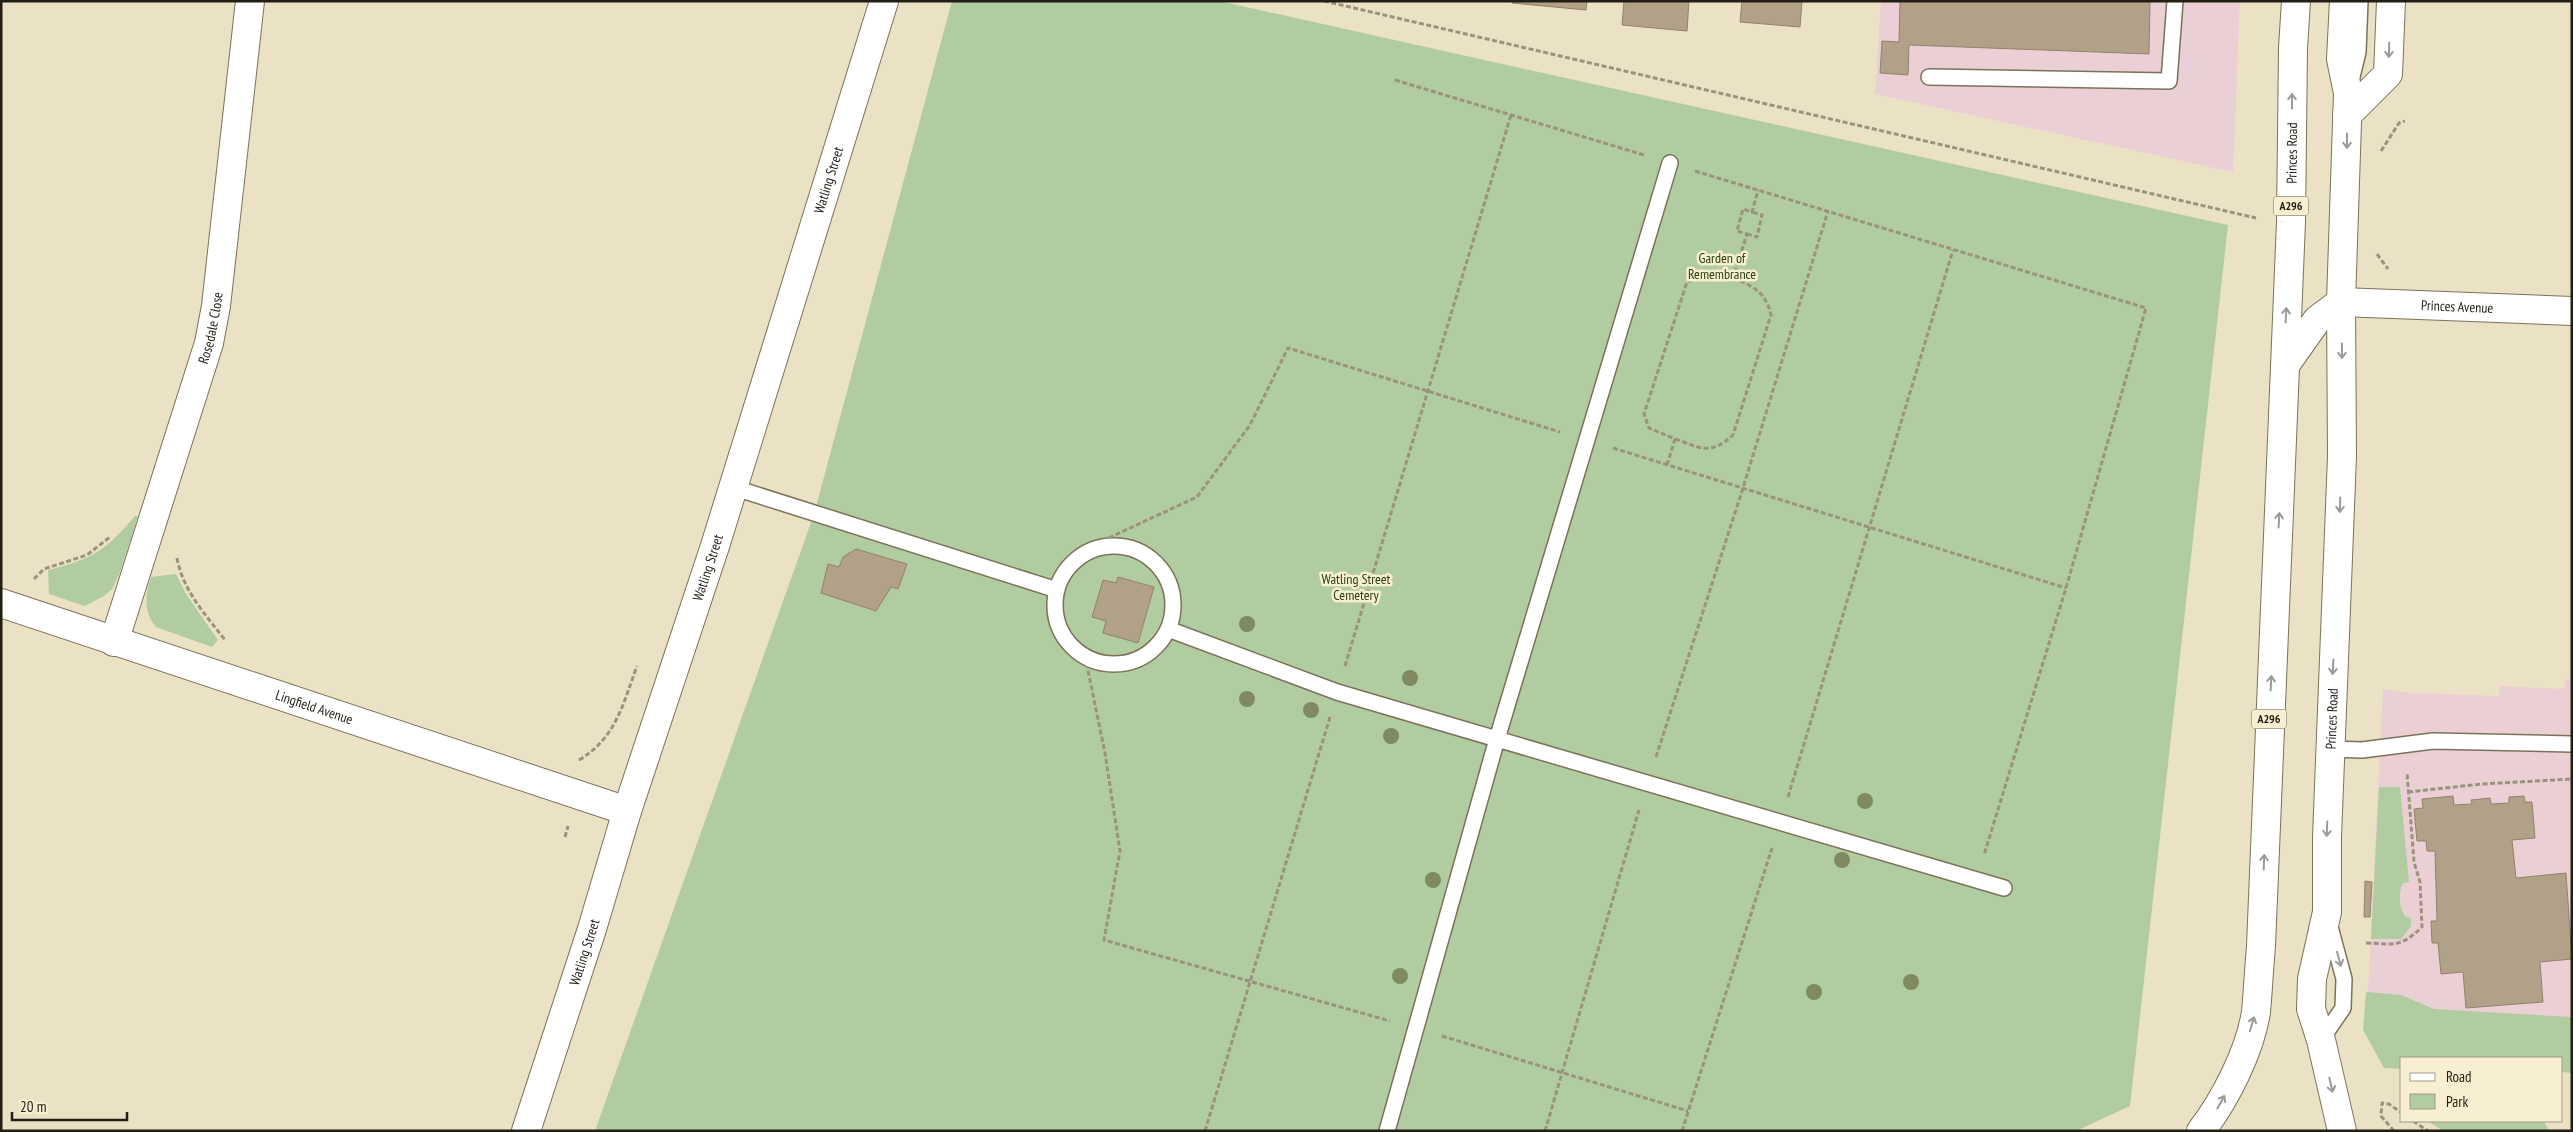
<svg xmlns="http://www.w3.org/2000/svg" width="2573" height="1132" viewBox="0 0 2573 1132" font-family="'PT Sans Narrow',sans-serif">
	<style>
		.commercial { fill: #ead0d5 }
		.green { fill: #b1cca0 }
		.building { fill: #b2a189; stroke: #93826b }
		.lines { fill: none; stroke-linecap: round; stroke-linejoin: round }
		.lane-casing { stroke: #7b7259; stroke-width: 18 }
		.street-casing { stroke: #7b7259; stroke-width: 30 }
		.secondary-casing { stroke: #7b7259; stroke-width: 30 }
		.primary-casing { stroke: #7b7259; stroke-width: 30 }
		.path { stroke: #9a937d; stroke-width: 3; stroke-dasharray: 5 2.5; stroke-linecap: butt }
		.lane { stroke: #fff; stroke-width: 15 }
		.street { stroke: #fff; stroke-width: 28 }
		.secondary { stroke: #fff; stroke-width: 28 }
		.primary { stroke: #fff; stroke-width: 28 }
		.tree { fill: #808a60 }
		.oneway { stroke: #9c9a95 }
		.labels { text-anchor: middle; stroke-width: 5; stroke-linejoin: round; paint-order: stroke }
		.shield { fill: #f8eed1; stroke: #625c4d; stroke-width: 1 }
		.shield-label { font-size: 12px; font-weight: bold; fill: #221e14 }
		.street-label { font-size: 14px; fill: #221e14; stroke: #f8eed1 }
		.park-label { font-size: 14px; fill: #28430f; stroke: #f8eed1 }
	</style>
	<rect width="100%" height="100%" fill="#ebe1c4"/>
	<path class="commercial" d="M1881,1H2240L2233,172L1875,94Z
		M2565,679H2572V1019L2366,1031L2383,689L2410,693L2499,696V686L2564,689Z"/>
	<path class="green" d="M952,1H1219L2228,225L2130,1106L2076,1131H595L814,514Z
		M135,516H138L120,572L112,589L104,596L85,606L49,594L48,570C93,559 105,551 135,516Z
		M176,574L186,594L218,640L212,647L156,627C143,612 145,594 151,577Z
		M2379,787H2400L2409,882L2403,883C2398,892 2399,909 2406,917L2411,918V926L2401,939H2371Z
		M2366,992L2401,995L2434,1009L2572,1017V1073L2562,1072V1058H2402V1069L2384,1068L2363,1030Z
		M2428,1121H2544L2549,1131H2443Z"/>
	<path class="building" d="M1512,1H1587L1586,10L1512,3Z
		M1624,1H1689L1687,31L1622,25Z
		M1742,1H1802L1800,27L1740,22Z
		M1900,1H2150L2149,54L1909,45L1908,75L1880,73L1882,41L1899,42Z
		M856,549L907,564L898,589L891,587L876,611L821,593L828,564L839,567L843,557Z
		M1118,577L1154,587L1138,643L1103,633L1106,621L1092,617L1103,580L1116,583Z
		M2453,796L2454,805L2472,804L2471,800L2490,798L2491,804L2509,803V797L2524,796L2525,802H2532L2535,838L2512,840L2516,878L2566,873L2572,959L2540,962L2543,1002L2466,1008L2463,972L2441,974L2438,943H2432L2431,921H2437L2435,851H2427L2426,841H2417L2414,809L2423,808L2422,799Z
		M2365,881L2372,882L2370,917H2364Z"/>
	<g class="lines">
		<g class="lane-casing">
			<path id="lane" d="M1929,77L2169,81L2175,1
				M2351,81L2358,52L2360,1
				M732,487L1057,590
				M1055 605a59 59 0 1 1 118 0a59 59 0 1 1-118 0Z
				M1168,629L1337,692L2004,888
				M2330,749L2362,750L2433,741L2572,744
				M2321,1040L2343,1008L2344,979L2329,923
				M1387,1131L1497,739L1670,163"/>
		</g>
		<g class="street-casing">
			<g id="street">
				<path d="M2347,115L2388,74L2391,1"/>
				<path id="s1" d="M2286,364L2317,320L2341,302L2572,311"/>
				<path id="s2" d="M1,603L627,811"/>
				<path id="s3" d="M114,642L209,343L216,306L250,1"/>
			</g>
		</g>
		<g class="secondary-casing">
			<g id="secondary">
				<path id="s4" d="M526,1131L592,929L627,811L715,546L884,1"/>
			</g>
		</g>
		<g class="primary-casing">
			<g id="primary">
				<path id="s5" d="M2201,1131C2225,1100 2250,1051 2256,1012C2258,990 2259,968 2261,946L2291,222L2293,48L2296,1"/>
				<path id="s6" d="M2342,1131L2321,1040L2311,1009L2312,979L2327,912V837L2342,456L2341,302L2348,93L2341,59L2344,1"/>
			</g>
		</g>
		<path class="path" d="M1324,1L2256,218
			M1395,80L1644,155
			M2381,151L2399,123L2405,121
			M1695,171L2146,308L2066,588L1984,855
			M1747,234L1757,237L1762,215L1752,212
			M2377,254L2388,269
			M1675,439C1702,448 1710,456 1733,435L1771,315C1766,293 1754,286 1733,278
			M1613,448L2066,588
			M1667,465L1675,439L1649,428L1644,414L1687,282L1703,275L1733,278L1747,234L1737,231L1743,209L1752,212L1758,190
			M177,558C183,591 206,615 225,640
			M1078,559L1102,541L1197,497L1250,425L1288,348L1560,432
			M34,579L44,569L87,555L110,537
			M1085,656L1105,753L1120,851L1104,940L1390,1021
			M1345,666L1511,115
			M1656,757L1743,488L1828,211
			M579,760C616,738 623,704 637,666
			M2408,792L2482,784L2572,779
			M1788,797L1953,250
			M565,837L568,826
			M2366,943C2395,944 2400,948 2422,927L2420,882L2414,862L2407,772
			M1442,1036L1688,1111
			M2413,1121L2428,1131
			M1205,1131L1330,717
			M1545,1131L1639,810
			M1682,1131L1772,848
			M2394,1131L2381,1116L2382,1103L2389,1104L2402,1113"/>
		<use href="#lane" class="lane"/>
		<use href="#street" class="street"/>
		<use href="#secondary" class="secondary"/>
		<use href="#primary" class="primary"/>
	</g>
	<g class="tree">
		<circle cx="1247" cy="624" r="8"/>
		<circle cx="1410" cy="678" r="8"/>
		<circle cx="1247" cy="699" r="8"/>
		<circle cx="1311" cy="710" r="8"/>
		<circle cx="1391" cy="736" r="8"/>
		<circle cx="1865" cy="801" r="8"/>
		<circle cx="1842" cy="860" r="8"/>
		<circle cx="1433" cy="880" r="8"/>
		<circle cx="1400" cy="976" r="8"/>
		<circle cx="1911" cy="982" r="8"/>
		<circle cx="1814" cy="992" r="8"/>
	</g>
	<defs><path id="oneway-shaft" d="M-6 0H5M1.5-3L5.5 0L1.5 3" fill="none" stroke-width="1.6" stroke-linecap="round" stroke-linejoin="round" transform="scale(1.25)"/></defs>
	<g class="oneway">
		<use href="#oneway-shaft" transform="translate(2389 50) rotate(92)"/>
		<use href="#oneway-shaft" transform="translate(2292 101) rotate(-90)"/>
		<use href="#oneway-shaft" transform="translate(2347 141) rotate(90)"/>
		<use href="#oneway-shaft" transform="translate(2286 315) rotate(-87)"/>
		<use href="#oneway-shaft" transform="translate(2342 351) rotate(90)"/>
		<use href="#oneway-shaft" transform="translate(2340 505) rotate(92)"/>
		<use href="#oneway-shaft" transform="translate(2279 520) rotate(-87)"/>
		<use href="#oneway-shaft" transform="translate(2333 667) rotate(93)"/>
		<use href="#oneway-shaft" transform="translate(2271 683) rotate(-87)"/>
		<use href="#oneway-shaft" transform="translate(2327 829) rotate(92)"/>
		<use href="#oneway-shaft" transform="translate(2264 862) rotate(-88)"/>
		<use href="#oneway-shaft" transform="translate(2339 959) rotate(75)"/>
		<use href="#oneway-shaft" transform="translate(2252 1024) rotate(-73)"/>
		<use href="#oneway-shaft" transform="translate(2331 1085) rotate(77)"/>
		<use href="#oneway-shaft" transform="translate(2221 1102) rotate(-61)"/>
	</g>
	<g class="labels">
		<g class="shield">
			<rect x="2273.5" y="196.5" width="35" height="19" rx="4"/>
			<rect x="2251.5" y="709.5" width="35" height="19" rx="4"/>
		</g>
		<g class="shield-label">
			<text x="2291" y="210">A296</text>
			<text x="2269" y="723">A296</text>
		</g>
		<g class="street-label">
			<text dy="5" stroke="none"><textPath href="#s5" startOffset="992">Princes Road</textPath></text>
			<text dy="5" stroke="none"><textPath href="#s4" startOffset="998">Watling Street</textPath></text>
			<text dy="5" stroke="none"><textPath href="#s1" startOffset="200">Princes Avenue</textPath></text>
			<text dy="5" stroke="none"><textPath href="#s3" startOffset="329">Rosedale Close</textPath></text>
			<text dy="5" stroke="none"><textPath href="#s4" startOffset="592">Watling Street</textPath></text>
			<text dy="5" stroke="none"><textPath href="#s2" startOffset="330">Lingfield Avenue</textPath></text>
			<text dy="5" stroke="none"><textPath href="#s6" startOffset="418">Princes Road</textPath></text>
			<text dy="5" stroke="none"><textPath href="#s4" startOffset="188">Watling Street</textPath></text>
		</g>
		<g class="park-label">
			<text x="1722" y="263">Garden of<tspan x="1722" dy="16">Remembrance</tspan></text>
			<text x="1356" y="584">Watling Street<tspan x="1356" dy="16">Cemetery</tspan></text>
		</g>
	</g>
	<rect width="2573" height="1132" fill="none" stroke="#221e14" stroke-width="5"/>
	<rect x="2400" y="1057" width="162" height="65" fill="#f8eed1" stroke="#a29b85"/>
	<rect x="2410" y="1073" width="25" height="8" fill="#ffffff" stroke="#a29b85"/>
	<text x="2446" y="1082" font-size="15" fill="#221e14">Road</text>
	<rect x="2410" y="1094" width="25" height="15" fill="#b1cca0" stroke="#a29b85"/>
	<text x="2446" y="1107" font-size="15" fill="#221e14">Park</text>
	<path d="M12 1112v8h115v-8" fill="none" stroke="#221e14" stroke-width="2.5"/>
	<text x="20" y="1112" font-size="15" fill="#221e14" stroke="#f8eed1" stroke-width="4" paint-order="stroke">20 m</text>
</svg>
